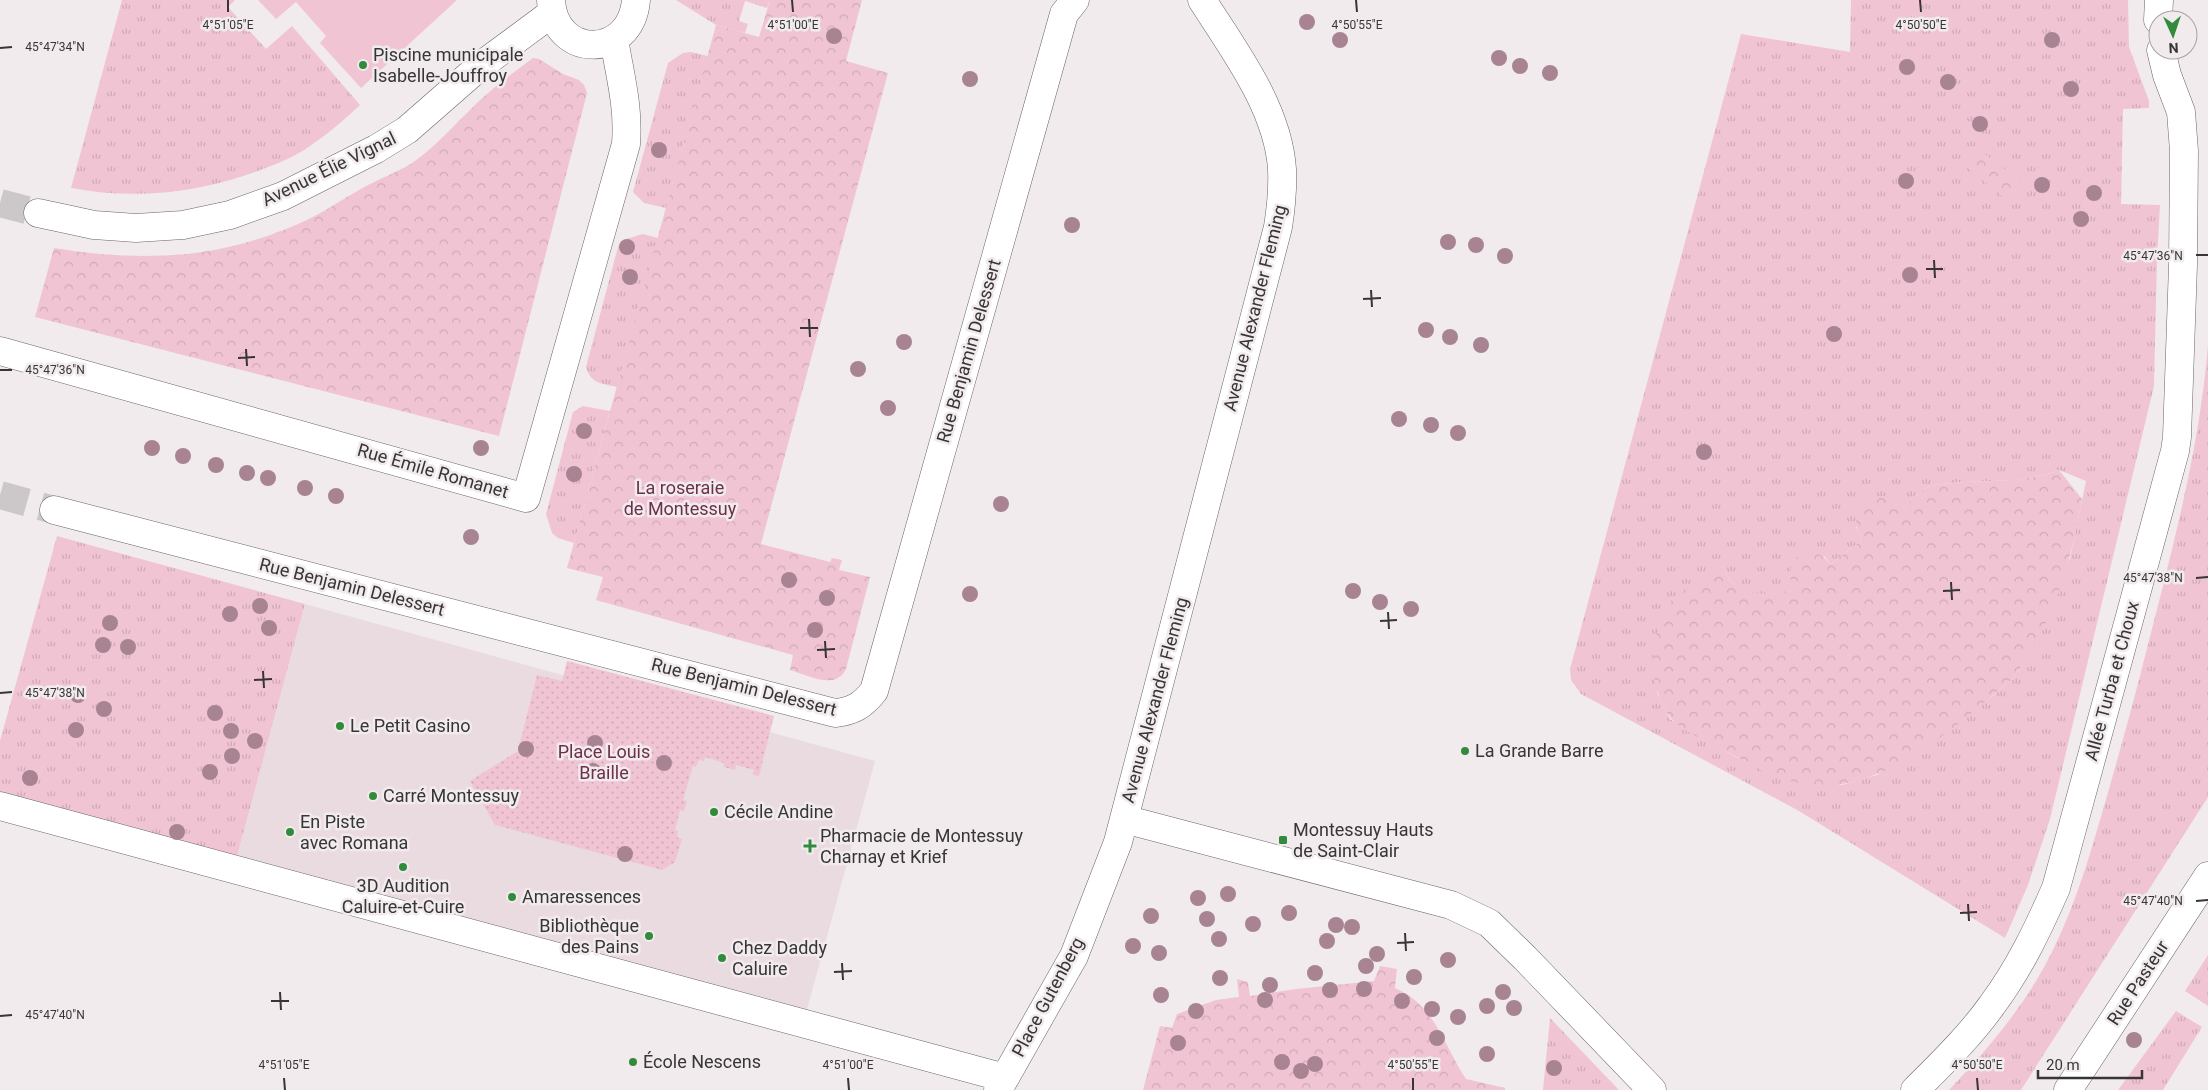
<svg xmlns="http://www.w3.org/2000/svg" width="2208" height="1090" viewBox="0 0 2208 1090" font-family="Roboto,sans-serif">
	<style>
		.built { fill: #eadbe0 }
		.grass { fill: url(#grass-tufts); fill-rule: evenodd }
		.forest { fill: url(#forest-crowns) }
		.garden { fill: url(#garden-dots) }
		.pitch { fill: #f1c4d4 }
		.lines { fill: none; stroke-linecap: round; stroke-linejoin: round }
		.street-tunnel { stroke: #ccc7c8; stroke-width: 28; stroke-dasharray: 28 14; stroke-linecap: butt }
		.street-casing { stroke: #6a6566; stroke-width: 29 }
		.secondary-casing { stroke: #6a6566; stroke-width: 29 }
		.street { stroke: #fff; stroke-width: 28 }
		.secondary { stroke: #fff; stroke-width: 28 }
		.tree { fill: #a88493 }
		.ticks { fill: none; stroke: #373535; stroke-width: 2 }
		.poi-dot { fill: #328b3c; stroke: #f1ebed; stroke-width: 2 }
		.labels { text-anchor: middle; stroke-width: 5; stroke-linejoin: round; paint-order: stroke }
		.poi-label { font-size: 18px; fill: #373535; stroke: #f1ebed; text-anchor: start }
		.street-label { font-size: 18px; fill: #373535; stroke: #f1ebed }
		.park-label { font-size: 18px; fill: #6d2f4a; stroke: #f1ebed }
		.ticks-label { font-size: 12px; text-anchor: middle; fill: #373535; stroke: #f1ebed; stroke-width: 5; stroke-linejoin: round; paint-order: stroke }
	</style>
	<defs>
		<pattern id="grass-tufts" width="24" height="20" patternUnits="userSpaceOnUse" patternTransform="scale(1.25)"><rect width="24" height="20" fill="#f1c4d4"/><path d="M3 7l-1-3M5 7V3M7 7l1-3M15 17l-1-3M17 17v-4M19 17l1-3" fill="none" stroke="#cfa9b7"/></pattern>
		<pattern id="forest-crowns" width="20" height="18" patternUnits="userSpaceOnUse" patternTransform="scale(1.25)"><rect width="20" height="18" fill="#f1c4d4"/><path d="M2 6a3 3 0 1 1 6 0M12 15a3 3 0 1 1 6 0" fill="none" stroke="#cfa9b7"/></pattern>
		<pattern id="garden-dots" width="8" height="8" patternUnits="userSpaceOnUse" patternTransform="scale(1.25)"><rect width="8" height="8" fill="#f1c4d4"/><path d="M2 2h.1M6 6h.1" fill="none" stroke="#cfa9b7" stroke-width="1.8" stroke-linecap="round"/></pattern>
	</defs>
	<rect width="100%" height="100%" fill="#f1ebed"/>
	<path class="built" d="M305,604L875,761L806,1013L236,860Z"/>
	<path class="grass" d="M122,0H235L228,7L266,49L292,26L360,105C345,119 328,134 310,146C295,157 276,164 258,171C198,193 134,200 71,188Z
		M676,0H770L767,8L745,1L739,21L748,24L745,33L716,25Z
		M1851,0H2128L2129,47L2149,101V108L2123,109L2121,204L2160,205L2157,259L2154,386L2050,819L2028,885L2005,938L1799,811L1581,694L1571,680L1570,669L1741,34L1850,52ZM2059,470L2086,481L2070,558L2021,667L2012,679L1990,698L1877,775L1842,785L1809,784L1736,757L1691,732L1670,719L1657,693L1673,598L1723,568C1727,576 1731,582 1739,588C1750,596 1784,596 1795,588C1806,580 1815,566 1824,556L1831,564L1862,540L1856,527L1894,499L1904,507L1921,491L1931,486C1975,477 2014,487 2059,470Z
		M691,52L708,56L666,208L644,203L633,192L668,63L683,53Z
		M643,234L658,238L617,387C601,383 591,384 586,367L618,247L626,239Z
		M2208,345V797L2021,1090H1949C1989,1048 2026,1004 2052,952C2078,900 2093,844 2109,789C2120,750 2131,711 2141,672C2168,565 2199,456 2208,345Z
		M583,406L610,411L574,543L558,538L552,533L546,514L573,412Z
		M57,536L305,604L236,860L0,796V741Z
		M2208,955V1006L2185,991Z
		M2176,1011L2202,1027L2163,1090H2118Z
		M1550,1018L1619,1090H1543Z"/>
	<path class="forest" d="M770,0H862L846,61L888,73L761,544L830,562L832,558L842,560L839,570L870,577L846,669C836,691 807,675 790,670L793,655L596,600L603,577L567,568L716,25L759,37Z
		M533,58L539,59L563,74L579,80L584,85L587,93L499,436L35,317L54,248C147,263 227,259 313,217C329,209 344,198 359,190C379,178 401,172 419,158C440,142 458,121 477,103C494,87 514,72 533,58Z
		M1977,148L2022,182L2006,199L1965,166Z
		M2059,470L2082,499C2071,563 2053,627 2012,679C1965,719 1904,774 1843,784C1824,788 1797,784 1779,778C1764,774 1749,763 1735,756C1720,748 1679,730 1670,717C1648,688 1648,641 1666,610C1669,605 1671,600 1674,597C1688,585 1707,577 1723,567C1734,598 1768,597 1794,589L1790,578L1792,561C1809,549 1816,549 1831,564L1862,540C1859,534 1856,528 1856,521C1856,502 1878,491 1894,499C1897,501 1901,504 1904,507L1921,491L1931,486C1975,477 2014,487 2059,470Z
		M1380,966L1397,969L1395,988C1435,1005 1444,1046 1466,1079L1505,1088V1090H1143L1160,1026L1172,1028L1177,1014L1216,1000L1239,997L1237,979L1248,982L1250,996L1296,989L1374,981Z"/>
	<path class="garden" d="M567,661L774,716L759,776L753,775L754,770L736,765L735,770L724,767V763L705,757L704,761L699,760L696,767L693,766L683,800L687,801L684,811L680,810L675,830L678,831L677,837L682,839L675,862L662,870L495,825L470,781L518,751L537,675L562,681Z"/>
	<path class="pitch" d="M258,0H457L361,88L320,43L326,36L296,2L276,19Z"/>
	<g class="lines">
		<path class="street-tunnel" d="M0,203L38,213
			M0,495L54,510"/>
		<g class="street-casing">
			<path id="street" d="M551,0C554,59 631,60 636,0
				M2158,20L2159,0
				M38,213L94,225L136,228L183,225L230,215L283,196L376,149L407,130L479,67L552,13
				M0,351L526,498L626,144C629,107 620,76 614,39
				M54,510L835,713C853,711 862,706 874,691L1064,14L1075,0
				M0,806L1005,1078
				M1124,819L1451,905L1489,923L1525,958L1652,1090
				M998,1090L1074,956L1118,842L1278,227C1281,208 1283,189 1282,169C1278,108 1234,50 1202,0
				M1915,1090C1942,1063 1970,1036 1992,1005C2019,969 2038,929 2056,888L2175,451L2177,437L2183,265L2184,151L2181,112L2167,75L2161,50"/>
		</g>
		<g class="secondary-casing">
			<path id="secondary" d="M2068,1090L2208,876"/>
		</g>
		<use href="#street" class="street"/>
		<use href="#secondary" class="secondary"/>
	</g>
	<g class="tree">
		<circle cx="1307" cy="22" r="8"/>
		<circle cx="834" cy="36" r="8"/>
		<circle cx="1340" cy="40" r="8"/>
		<circle cx="2052" cy="40" r="8"/>
		<circle cx="1499" cy="58" r="8"/>
		<circle cx="1520" cy="66" r="8"/>
		<circle cx="1907" cy="67" r="8"/>
		<circle cx="1550" cy="73" r="8"/>
		<circle cx="970" cy="79" r="8"/>
		<circle cx="1948" cy="82" r="8"/>
		<circle cx="2071" cy="89" r="8"/>
		<circle cx="1980" cy="124" r="8"/>
		<circle cx="659" cy="150" r="8"/>
		<circle cx="1906" cy="181" r="8"/>
		<circle cx="2042" cy="185" r="8"/>
		<circle cx="2094" cy="193" r="8"/>
		<circle cx="2081" cy="219" r="8"/>
		<circle cx="1072" cy="225" r="8"/>
		<circle cx="1448" cy="242" r="8"/>
		<circle cx="1476" cy="245" r="8"/>
		<circle cx="627" cy="247" r="8"/>
		<circle cx="1505" cy="256" r="8"/>
		<circle cx="1910" cy="275" r="8"/>
		<circle cx="630" cy="277" r="8"/>
		<circle cx="1426" cy="330" r="8"/>
		<circle cx="1834" cy="334" r="8"/>
		<circle cx="1450" cy="337" r="8"/>
		<circle cx="904" cy="342" r="8"/>
		<circle cx="1481" cy="345" r="8"/>
		<circle cx="858" cy="369" r="8"/>
		<circle cx="888" cy="408" r="8"/>
		<circle cx="1399" cy="419" r="8"/>
		<circle cx="1431" cy="425" r="8"/>
		<circle cx="584" cy="431" r="8"/>
		<circle cx="1458" cy="433" r="8"/>
		<circle cx="152" cy="448" r="8"/>
		<circle cx="481" cy="448" r="8"/>
		<circle cx="1704" cy="452" r="8"/>
		<circle cx="183" cy="456" r="8"/>
		<circle cx="216" cy="465" r="8"/>
		<circle cx="247" cy="473" r="8"/>
		<circle cx="574" cy="474" r="8"/>
		<circle cx="268" cy="478" r="8"/>
		<circle cx="305" cy="488" r="8"/>
		<circle cx="336" cy="496" r="8"/>
		<circle cx="1001" cy="504" r="8"/>
		<circle cx="471" cy="537" r="8"/>
		<circle cx="789" cy="580" r="8"/>
		<circle cx="1353" cy="591" r="8"/>
		<circle cx="970" cy="594" r="8"/>
		<circle cx="827" cy="598" r="8"/>
		<circle cx="1380" cy="602" r="8"/>
		<circle cx="260" cy="606" r="8"/>
		<circle cx="1411" cy="609" r="8"/>
		<circle cx="230" cy="614" r="8"/>
		<circle cx="110" cy="623" r="8"/>
		<circle cx="269" cy="628" r="8"/>
		<circle cx="815" cy="630" r="8"/>
		<circle cx="103" cy="645" r="8"/>
		<circle cx="128" cy="647" r="8"/>
		<circle cx="78" cy="695" r="8"/>
		<circle cx="104" cy="709" r="8"/>
		<circle cx="215" cy="713" r="8"/>
		<circle cx="76" cy="730" r="8"/>
		<circle cx="231" cy="731" r="8"/>
		<circle cx="255" cy="741" r="8"/>
		<circle cx="595" cy="743" r="8"/>
		<circle cx="526" cy="749" r="8"/>
		<circle cx="232" cy="756" r="8"/>
		<circle cx="664" cy="763" r="8"/>
		<circle cx="593" cy="771" r="8"/>
		<circle cx="210" cy="772" r="8"/>
		<circle cx="30" cy="778" r="8"/>
		<circle cx="177" cy="832" r="8"/>
		<circle cx="625" cy="854" r="8"/>
		<circle cx="1228" cy="894" r="8"/>
		<circle cx="1198" cy="898" r="8"/>
		<circle cx="1289" cy="913" r="8"/>
		<circle cx="1151" cy="916" r="8"/>
		<circle cx="1207" cy="919" r="8"/>
		<circle cx="1253" cy="924" r="8"/>
		<circle cx="1336" cy="925" r="8"/>
		<circle cx="1352" cy="927" r="8"/>
		<circle cx="1219" cy="939" r="8"/>
		<circle cx="1327" cy="941" r="8"/>
		<circle cx="1133" cy="946" r="8"/>
		<circle cx="1159" cy="953" r="8"/>
		<circle cx="1377" cy="954" r="8"/>
		<circle cx="1448" cy="960" r="8"/>
		<circle cx="1366" cy="966" r="8"/>
		<circle cx="1315" cy="973" r="8"/>
		<circle cx="1414" cy="977" r="8"/>
		<circle cx="1220" cy="978" r="8"/>
		<circle cx="1270" cy="985" r="8"/>
		<circle cx="1364" cy="989" r="8"/>
		<circle cx="1330" cy="990" r="8"/>
		<circle cx="1503" cy="992" r="8"/>
		<circle cx="1161" cy="995" r="8"/>
		<circle cx="1265" cy="1000" r="8"/>
		<circle cx="1402" cy="1001" r="8"/>
		<circle cx="1487" cy="1006" r="8"/>
		<circle cx="1514" cy="1008" r="8"/>
		<circle cx="1432" cy="1009" r="8"/>
		<circle cx="1196" cy="1011" r="8"/>
		<circle cx="1458" cy="1017" r="8"/>
		<circle cx="1437" cy="1038" r="8"/>
		<circle cx="2134" cy="1040" r="8"/>
		<circle cx="1178" cy="1043" r="8"/>
		<circle cx="1487" cy="1054" r="8"/>
		<circle cx="1282" cy="1062" r="8"/>
		<circle cx="1315" cy="1064" r="8"/>
		<circle cx="1554" cy="1068" r="8"/>
		<circle cx="1301" cy="1071" r="8"/>
	</g>
	<path class="ticks" d="M228,0V12M792,0L793,12M1356,0L1357,12M1920,0L1921,12M0,48L12,47M2196,255H2208M1934,260L1935,278M1926,269H1943M1371,290L1372,307M1363,299L1381,298M809,319L810,337M800,328H818M246,349L247,366M238,358L255,357M0,370H12M2196,578L2208,577M1951,582L1952,600M1943,591L1960,590M1388,612L1389,629M1380,621L1397,620M825,641L826,658M817,650L835,649M263,671L264,688M254,680L272,679M0,693L12,692M2196,901L2208,900M1968,904L1969,921M1960,913L1977,912M1405,933L1406,951M1397,943L1414,942M842,963L843,980M834,972L852,971M280,992L281,1010M271,1001H289M0,1016L12,1015M284,1078L285,1090M848,1078L849,1090M1413,1078V1090M1977,1078L1978,1090"/>
	<g class="poi-dot">
		<circle cx="363" cy="65" r="5"/>
		<circle cx="340" cy="726" r="5"/>
		<circle cx="1465" cy="751" r="5"/>
		<circle cx="373" cy="796" r="5"/>
		<circle cx="714" cy="812" r="5"/>
		<circle cx="290" cy="832" r="5"/>
		<rect x="1278" y="835" width="10" height="10" rx="2.5"/>
		<path d="M807.5 838.5h5v5h5v5h-5v5h-5v-5h-5v-5h5z"/>
		<circle cx="403" cy="867" r="5"/>
		<circle cx="512" cy="897" r="5"/>
		<circle cx="649" cy="936" r="5"/>
		<circle cx="722" cy="958" r="5"/>
		<circle cx="633" cy="1062" r="5"/>
	</g>
	<g class="labels">
		<g class="poi-label">
			<text x="373" y="61">Piscine municipale<tspan x="373" dy="21">Isabelle-Jouffroy</tspan></text>
			<text x="350" y="732">Le Petit Casino</text>
			<text x="1475" y="757">La Grande Barre</text>
			<text x="383" y="802">Carré Montessuy</text>
			<text x="724" y="818">Cécile Andine</text>
			<text x="300" y="828">En Piste<tspan x="300" dy="21">avec Romana</tspan></text>
			<text x="1293" y="836">Montessuy Hauts<tspan x="1293" dy="21">de Saint-Clair</tspan></text>
			<text x="820" y="842">Pharmacie de Montessuy<tspan x="820" dy="21">Charnay et Krief</tspan></text>
			<text x="403" y="892" text-anchor="middle">3D Audition<tspan x="403" dy="21">Caluire-et-Cuire</tspan></text>
			<text x="522" y="903">Amaressences</text>
			<text x="639" y="932" text-anchor="end">Bibliothèque<tspan x="639" dy="21">des Pains</tspan></text>
			<text x="732" y="954">Chez Daddy<tspan x="732" dy="21">Caluire</tspan></text>
			<text x="643" y="1068">École Nescens</text>
		</g>
		<g class="street-label">
			<text transform="translate(329 169) rotate(-26)" y="6">Avenue Élie Vignal</text>
			<text transform="translate(1255 308) rotate(-76)" y="6">Avenue Alexander Fleming</text>
			<text transform="translate(969 351) rotate(-74)" y="6">Rue Benjamin Delessert</text>
			<text transform="translate(433 471) rotate(16)" y="6">Rue Émile Romanet</text>
			<text transform="translate(352 587) rotate(14)" y="6">Rue Benjamin Delessert</text>
			<text transform="translate(2112 681) rotate(-75)" y="6">Allée Turba et Choux</text>
			<text transform="translate(744 687) rotate(14)" y="6">Rue Benjamin Delessert</text>
			<text transform="translate(1155 700) rotate(-75)" y="6">Avenue Alexander Fleming</text>
			<text transform="translate(2138 983) rotate(-57)" y="6">Rue Pasteur</text>
			<text transform="translate(1048 997) rotate(-62)" y="6">Place Gutenberg</text>
		</g>
		<g class="park-label">
			<text x="680" y="494">La roseraie<tspan x="680" dy="21">de Montessuy</tspan></text>
			<text x="604" y="758">Place Louis<tspan x="604" dy="21">Braille</tspan></text>
		</g>
	</g>
	<g class="ticks-label">
		<text x="1357" y="29">4°50'55"E</text>
		<text x="1921" y="29">4°50'50"E</text>
		<text x="228" y="29">4°51'05"E</text>
		<text x="793" y="29">4°51'00"E</text>
		<text x="55" y="51">45°47'34"N</text>
		<text x="2153" y="260">45°47'36"N</text>
		<text x="55" y="374">45°47'36"N</text>
		<text x="2153" y="582">45°47'38"N</text>
		<text x="55" y="697">45°47'38"N</text>
		<text x="2153" y="905">45°47'40"N</text>
		<text x="55" y="1019">45°47'40"N</text>
		<text x="284" y="1069">4°51'05"E</text>
		<text x="848" y="1069">4°51'00"E</text>
		<text x="1413" y="1069">4°50'55"E</text>
		<text x="1977" y="1069">4°50'50"E</text>
	</g>
	<g transform="translate(2173 35) rotate(177)"><circle r="24" fill="#f1ebed" stroke="#a7a2a3"/>
	<path d="M0-4L9 19L0 12L-9 19Z" fill="#328b3c"/>
	<text y="-8" font-size="14" font-weight="bold" text-anchor="middle" fill="#373535">N</text>
	</g>
	<path d="M2038 1070v8h104v-8" fill="none" stroke="#373535" stroke-width="2.5"/>
	<text x="2046" y="1070" font-size="15" fill="#373535" stroke="#f1ebed" stroke-width="4" paint-order="stroke">20 m</text>
</svg>
